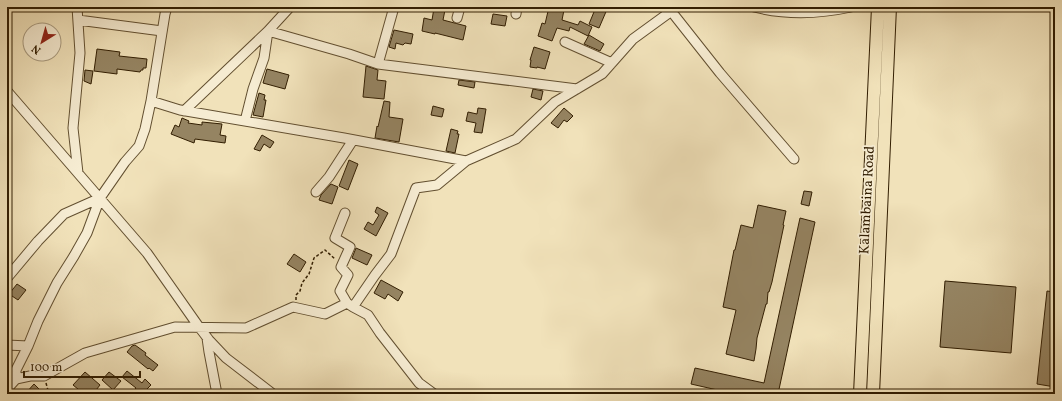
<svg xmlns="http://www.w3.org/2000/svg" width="1062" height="401" viewBox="0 0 1062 401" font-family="Vollkorn,serif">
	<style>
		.building { fill: #958462; stroke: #321e02 }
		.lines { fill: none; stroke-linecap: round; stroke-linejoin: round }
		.minor-casing { stroke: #624f30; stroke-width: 11 }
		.major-casing { stroke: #321e02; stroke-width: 14 }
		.path { stroke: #321e02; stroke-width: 1.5; stroke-dasharray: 3 2; stroke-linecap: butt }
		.minor { stroke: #f6ecd2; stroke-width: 9 }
		.major { stroke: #f1e2ba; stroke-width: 12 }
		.labels { text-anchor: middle; stroke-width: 3.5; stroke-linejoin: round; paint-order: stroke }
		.street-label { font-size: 14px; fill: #321e02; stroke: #f6ecd2 }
	</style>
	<rect width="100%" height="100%" fill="#f1e2ba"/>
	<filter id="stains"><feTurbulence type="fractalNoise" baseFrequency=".005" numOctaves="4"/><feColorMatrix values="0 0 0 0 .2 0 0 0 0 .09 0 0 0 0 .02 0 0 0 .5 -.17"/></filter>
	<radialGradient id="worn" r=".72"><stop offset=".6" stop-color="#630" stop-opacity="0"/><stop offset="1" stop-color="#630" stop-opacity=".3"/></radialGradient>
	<path class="building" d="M549,7H556V8L564,10L562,20L578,25L580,21L592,27L588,36L570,27L569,31L557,28L552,41L538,36L542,23L545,24Z
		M596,7H608L599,28L589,24Z
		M434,8L445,10L443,20L466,26L463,40L435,33V34L422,31L424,18L432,20Z
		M493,14L507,16L505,26L491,24Z
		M394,30L413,34L411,44L405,43L403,45L396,43L395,49L389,47Z
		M589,35L604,44L600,51L584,44Z
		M534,47L550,52L545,69L537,67V68L530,67L531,60H530Z
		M97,49L120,52L119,56L147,59L146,68H143V70H141L140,72L117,69V74L94,71Z
		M366,66L378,70L377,80L386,81L384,99L363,97Z
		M267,69L289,75L285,89L263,83Z
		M85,70L93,71L91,84L84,81Z
		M459,80L475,82L474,88L458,85Z
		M533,89L543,91L541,100L531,97Z
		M259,93L265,95L264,100H266L263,117L253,115Z
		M384,101L390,102L389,117L403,119L399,142L375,138L377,126L378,127Z
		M433,106L444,109L442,117L431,115Z
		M478,108L486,109L482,133L474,132L476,123L466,121L468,112L477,114Z
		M564,108L573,116L567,122L564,120L558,128L551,123Z
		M182,118L189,121L188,123L202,125V122L222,124L220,135L226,136L225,143L195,139L194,143L171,134L175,125L179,127Z
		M451,129L458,131L457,134H459L455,153L446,151Z
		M262,135L274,142L270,148L264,144L260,151L254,149Z
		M349,160L358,164L348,190L339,186Z
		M331,184L338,187L332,204L319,200L321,195Z
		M804,191L812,192L809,206L801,204Z
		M758,205L786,211L783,225H784L772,282L769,292H768L767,304H766L757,338L756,349L754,361L726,354L736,310L723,307L734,250H735L741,225L753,228Z
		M377,207L388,213L376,236L364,229L368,222L373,225L379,215L375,212Z
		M800,218L815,222L778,394H735L691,384L695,368L764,383Z
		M356,248L372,255L367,265L352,258Z
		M294,254L306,262L300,272L287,264Z
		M381,280L403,292L398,301L388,294L385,299L374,293Z
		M945,281L1016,287L1011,353L940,347Z
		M17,284L26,290L18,300L9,294Z
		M1047,291L1055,292V387L1037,384Z
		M135,345L146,353L145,355L158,365L153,371L149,368L148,369L127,352L132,346Z
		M127,371L142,383L145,379L151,385L142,394H131L136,388L122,377Z
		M85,372L100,385L93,394H84L73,385Z
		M109,372L121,381L113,390L102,380Z
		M34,384L41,391L38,394H25Z"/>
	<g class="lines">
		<g class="minor-casing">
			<path id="minor" d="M77,7L80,53L73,128L78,173
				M167,7L165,14L151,101L180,110L344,138L466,161
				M394,7L378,64L577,89
				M754,7C786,15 819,14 851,7
				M671,11L720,73L794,159
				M516,14L517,7
				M457,18L460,7
				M78,20L162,31
				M565,42L612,63
				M7,91L147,253L199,327L209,340L226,358L273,394
				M184,111L268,31L290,7
				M245,121L253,89L264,58L268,31L349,54L378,64
				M316,192L329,177L353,140
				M345,213L335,238L350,247L341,267L348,275L340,291L347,303
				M7,278L38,241L64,214L100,198
				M207,338L209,352L217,394
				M7,345L28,346
				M16,379V370L28,346L38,321L57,283L74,256L87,233L100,198L125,162L139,146L145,129L151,101
				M7,389L16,379L30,376H44L85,353L175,327L246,328L293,307L325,314L347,303L353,307
				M434,394L419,383L380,333L368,315L353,307L375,275L391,254L416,188L437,185L466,161L516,139L555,102L602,74L633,39L677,7"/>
		</g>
		<g class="major-casing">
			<path id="major" d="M860,394L878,7
				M873,394L890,7"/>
		</g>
		<path class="path" d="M296,300V295L300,291L302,283L309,274L314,258L325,250L335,259
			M46,383L49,394"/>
		<use href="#minor" class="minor"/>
		<use href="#major" class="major"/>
	</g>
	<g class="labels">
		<g class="street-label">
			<text transform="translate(866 200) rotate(-87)" y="5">Kalambaina Road</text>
		</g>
	</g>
	<rect width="1062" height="401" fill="none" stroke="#f1e2ba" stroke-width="24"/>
	<rect x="8" y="8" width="1046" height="385" fill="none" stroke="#321e02" stroke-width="2"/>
	<rect x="12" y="12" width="1038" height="377" fill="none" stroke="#321e02"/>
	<g transform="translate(42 42) rotate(217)"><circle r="19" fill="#f6ecd2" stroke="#a89a7f"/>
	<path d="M0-3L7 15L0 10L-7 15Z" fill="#8f2418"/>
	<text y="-6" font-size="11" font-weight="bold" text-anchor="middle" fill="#321e02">N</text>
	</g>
	<path d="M24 371v6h116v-6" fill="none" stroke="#321e02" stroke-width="2"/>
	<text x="30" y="371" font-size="12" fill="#321e02" stroke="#f6ecd2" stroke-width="3" paint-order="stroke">100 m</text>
	<rect width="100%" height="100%" filter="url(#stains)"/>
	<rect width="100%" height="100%" fill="url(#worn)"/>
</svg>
